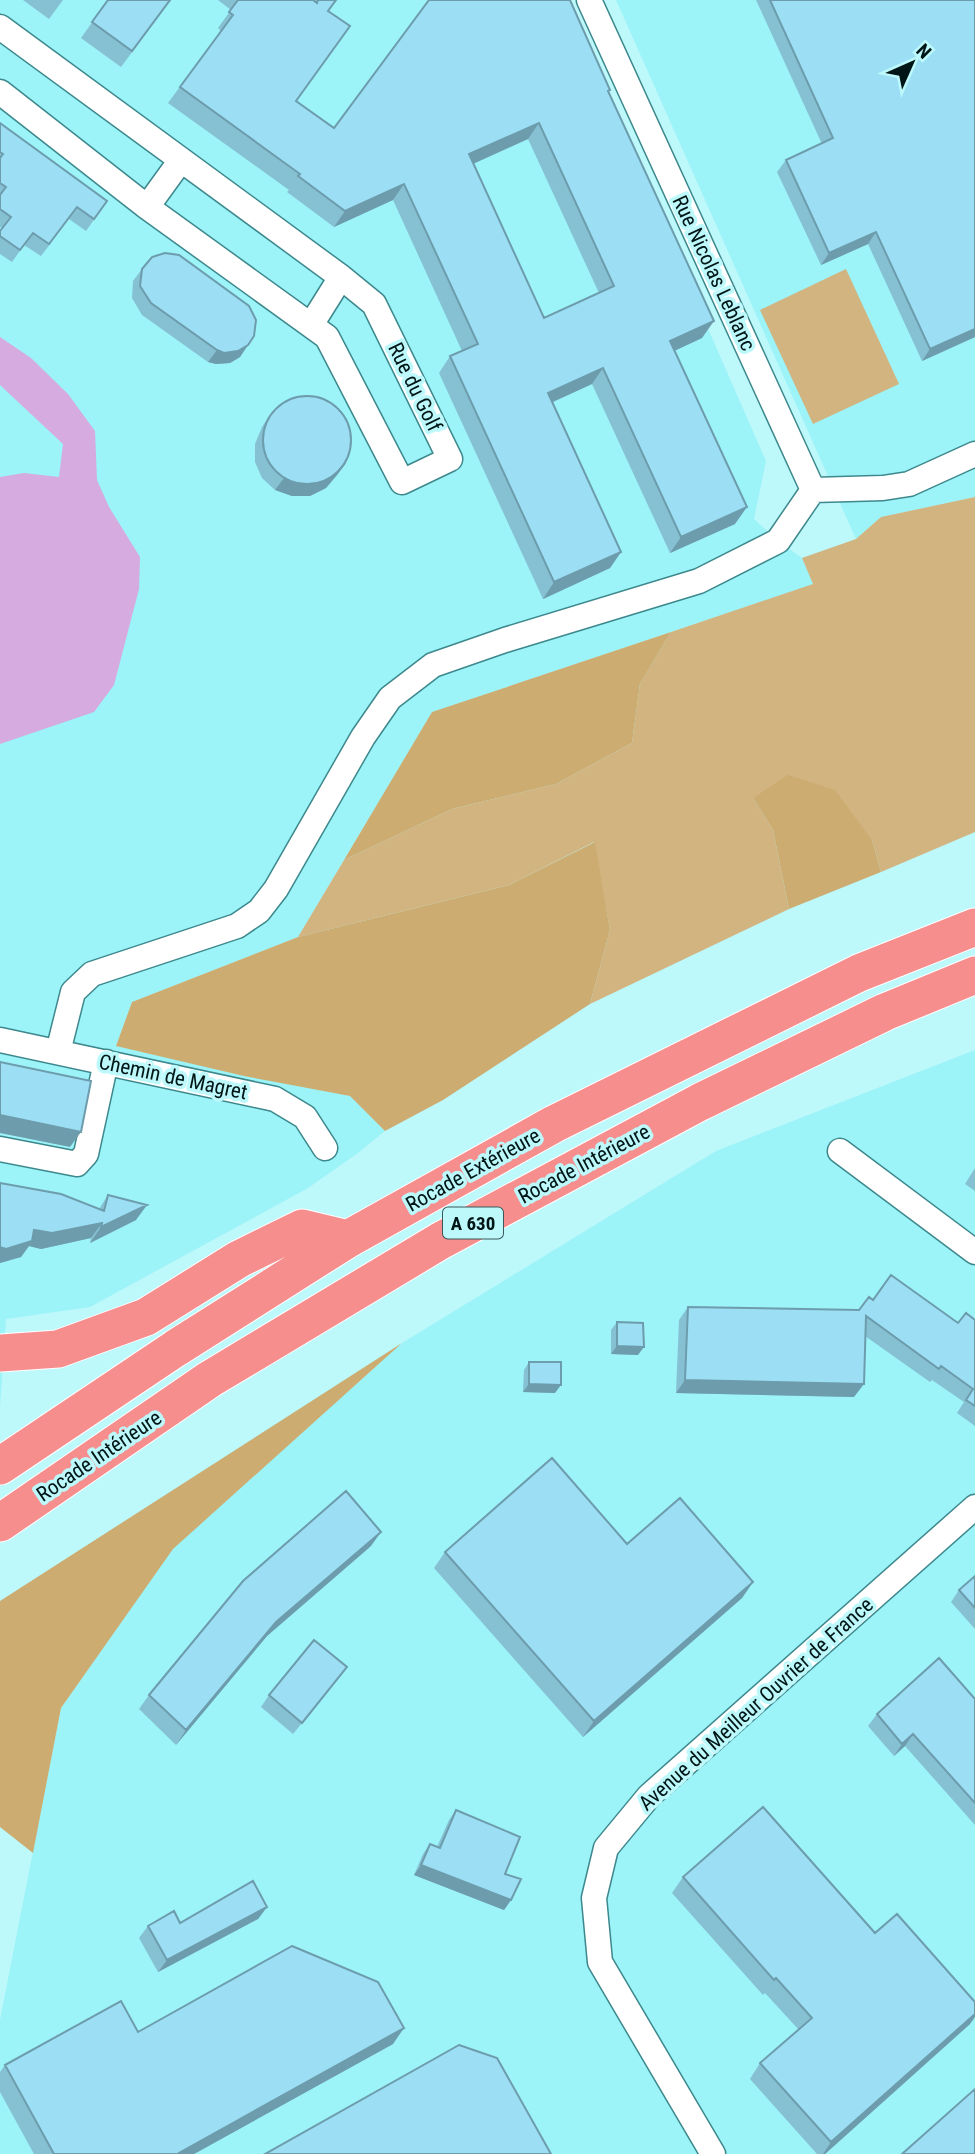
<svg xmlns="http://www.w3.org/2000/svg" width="975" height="2154" viewBox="0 0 975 2154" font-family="'Roboto Condensed',sans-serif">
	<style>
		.built { fill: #9cf3f8 }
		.green { fill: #d2b481 }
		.forest { fill: #cdac71 }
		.water { fill: #d6abdf }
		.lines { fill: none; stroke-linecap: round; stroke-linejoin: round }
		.minor-casing { stroke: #3d888c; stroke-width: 27 }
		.highway-casing { stroke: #fff; stroke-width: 39 }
		.minor { stroke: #fff; stroke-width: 24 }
		.highway { stroke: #f78e8e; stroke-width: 37 }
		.wall { fill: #86c0d3; fill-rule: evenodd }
		.shaded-wall { fill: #6d9cac }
		.building { fill: #9cdff5; stroke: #6d9cac; stroke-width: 2; fill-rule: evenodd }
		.labels { text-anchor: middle; stroke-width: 7; stroke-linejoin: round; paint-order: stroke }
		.shield { fill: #bdf8fb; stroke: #39595b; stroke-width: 2 }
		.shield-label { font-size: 19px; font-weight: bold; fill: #001516 }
		.street-label { font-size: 21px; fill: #001516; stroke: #bdf8fb }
	</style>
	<rect width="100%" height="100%" fill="#bdf8fb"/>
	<path class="built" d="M0,0H564L766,461L754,519L778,541L802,558L814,584L432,712L298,937L132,1002L116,1046L256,1078L351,1096L385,1131L358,1153L308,1188L90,1307L6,1319L0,1406Z
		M616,0H975V497L881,517L856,539Z
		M975,1050V2154H0V2020L61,1708L173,1548L402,1343L716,1151Z"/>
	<path class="green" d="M846,269L899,384L813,424L760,310Z
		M975,497V832L881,872L872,840L753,798L773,830L789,909L590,1004L610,930L594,842L509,885L298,937L344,860L452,809L556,784L632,743L640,684L671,632L813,584L802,558L856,539L881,517Z"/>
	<path class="forest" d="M671,632L640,684L632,743L556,784L452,809L344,860L432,712Z
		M788,775L835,790L872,840L881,872L789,909L773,830L753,798Z
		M595,842L610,930L590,1004L443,1100L385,1131L350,1096L244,1076L116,1046L132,1002L298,937L509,885Z
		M402,1343L173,1549L61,1708L33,1853L0,1827V1601Z"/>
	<path class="water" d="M0,337L31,358L68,394L95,431L97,480L109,507L140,557L139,589L114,685L94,712L0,744V477L24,473L59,477L63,444L0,385Z"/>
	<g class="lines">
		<g class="minor-casing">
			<path id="minor" d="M0,27L341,277L374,304L450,459L402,482L327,337L147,207L0,92
				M147,207L181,160
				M311,325L341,277
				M813,490L883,488L909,484L975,454
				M0,1040L275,1099L305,1117L325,1148
				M58,1052L73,992L92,974L237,926L259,911L276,889L363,737L390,698L433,665L505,640L699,581L778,541L813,490L589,0
				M0,1149L77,1164L86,1154L106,1062
				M840,1151L975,1252
				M713,2154L600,1962L594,1898L606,1848L649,1796L975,1507"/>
		</g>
		<g class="highway-casing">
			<path id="highway" d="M0,1353L58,1349L146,1317L239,1259L302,1228L348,1239
				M0,1466L176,1348L348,1239L554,1124L859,973L975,927
				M0,1523L210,1379L440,1241L700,1102L885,1012L975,975"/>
		</g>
		<use href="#minor" class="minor"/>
		<use href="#highway" class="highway"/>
	</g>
	<path class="wall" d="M23,0H63L49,19Z
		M108,0H171L121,67L81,38Z
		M218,0H312L314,1V0H337L328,11L296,101L334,128L608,93L702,338L674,351L735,524L670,553L592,384L553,402L621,552L610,568L543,599L439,373L450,356L462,351L393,200L334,227L287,192L289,190L168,103L221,31L218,28L231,10ZM528,139L599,293L544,318L473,164Z
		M756,0H975V337L922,361L868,244L821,265L777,172L786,160L822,144Z
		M0,123L107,201L86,231L69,219L41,256L24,245L12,262L0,254V231L2,228L0,227Z
		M142,269L254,336L240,357L230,363L216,364L208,362L142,315L132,298L133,281Z
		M270,415L346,463L337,475L326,488L310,496H292L275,490L262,478L255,462V444L262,427Z
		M975,1168V1191L965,1184Z
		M0,1183L99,1209L108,1195L136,1220L90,1243L91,1238L41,1249L29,1246L21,1257L0,1263Z
		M873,1300L958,1323L975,1320V1426L957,1413L964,1402L932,1380L930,1382L865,1336L854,1397L676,1393L679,1320L688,1307L859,1310Z
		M617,1322L638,1355L611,1354V1330Z
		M529,1362L555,1393L523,1392L524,1370Z
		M627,1544L753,1582L742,1598L583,1737L434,1568L445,1552Z
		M371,1546L267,1636L176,1745L139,1709L149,1695Z
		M975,1576V1629L951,1602L959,1590Z
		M347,1667L338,1679L293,1734L261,1707L269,1695Z
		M975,1699V1825L905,1746L894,1756L868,1726L877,1714Z
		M456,1810L505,1874L511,1900L504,1910L414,1875L423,1854L430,1844L437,1847L449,1820Z
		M683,1877L970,2024L825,2154H817L750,2079L760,2063L799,2030L765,1993L763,1995L672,1893Z
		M267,1907L258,1919L158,1972L139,1938L148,1926L180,1923Z
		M138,2032L393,2044L194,2154H34L0,2092V2072L5,2065Z"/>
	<path class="shaded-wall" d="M539,123L528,139L457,171L469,154Z
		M404,184L393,200L334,227L345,211Z
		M876,232L868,244L821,265L829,253Z
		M714,321L702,338L659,358L670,341Z
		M975,329V337L922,361L930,349Z
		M248,345L240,357L230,363L216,364L208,362L217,350Z
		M603,368L592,384L537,409L548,393Z
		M346,463L337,475L326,488L310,496H292L275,490L284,478Z
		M747,507L735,524L670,553L681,537Z
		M621,552L610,568L543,599L554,582Z
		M0,1115L81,1132L70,1147L0,1133Z
		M147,1205L136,1220L90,1243L101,1227Z
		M102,1223L91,1238L41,1249L29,1246L21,1257L0,1263V1247L34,1230Z
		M617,1346L644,1347L638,1355L611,1354Z
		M685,1380L864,1384L854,1397L676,1393Z
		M529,1384L561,1385L555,1393L523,1392Z
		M381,1532L371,1546L267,1636L176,1745L186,1730L276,1622Z
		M753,1582L742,1598L583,1737L594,1721Z
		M913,1734L905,1746L894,1756L902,1744Z
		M421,1865L511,1900L504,1910L414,1875Z
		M267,1907L258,1919L158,1972L167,1960Z
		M975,2014V2017L970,2024L825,2154H823L831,2142Z
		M404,2028L393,2044L194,2154H177Z"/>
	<path class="building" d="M108,0H170L132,51L92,22Z
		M238,0H313L317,3L318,0H336L328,11L350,26L296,101L334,128L429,0H570L610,90L608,91L714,321L670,341L747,507L681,537L603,368L548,393L621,552L554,582L450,356L478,344L404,184L345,211L298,176L300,174L180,87L233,15L229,12ZM539,123L614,286L544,318L469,154Z
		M770,0H975V329L930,349L876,232L829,253L786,160L833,138Z
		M0,123L107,201L94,219L77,207L49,244L33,233L20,250L0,236V231L11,217L0,209V195L6,187L0,183V158L3,154L0,152Z
		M165,253L179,255L249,306L256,320L254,336L248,345L238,351L224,353L217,350L151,303L140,286L142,269L152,257Z
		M263 440a44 44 0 1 1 88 0a44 44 0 1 1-88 0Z
		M0,1062L91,1081L81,1132L0,1115Z
		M0,1183L61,1194L104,1211L108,1195L147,1205L101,1227L102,1223L52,1233L34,1230L32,1241L6,1249L0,1247Z
		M891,1275L958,1323L966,1313L975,1320V1406L966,1400L973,1389L941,1366L939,1369L866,1316L864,1384L685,1380L688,1307L859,1310L869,1297L873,1300Z
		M617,1322L643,1323L644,1347L617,1346Z
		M529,1362H561V1385L529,1384Z
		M552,1458L627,1544L680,1498L753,1582L594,1721L445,1552Z
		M346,1491L381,1532L276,1622L186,1730L149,1695L243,1581Z
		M975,1576V1608L959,1590Z
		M314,1640L347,1667L302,1723L269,1695Z
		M939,1658L975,1699V1803L913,1734L902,1744L877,1714Z
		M763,1807L875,1933L897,1914L975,2002V2014L831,2142L760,2063L812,2018L776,1978L774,1980L683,1877Z
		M456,1810L520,1837L505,1874L521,1879L511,1900L421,1865L430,1844L440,1848Z
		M253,1881L267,1907L167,1960L148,1926L174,1911L180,1923Z
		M292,1946L378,1982L404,2028L177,2154H54L5,2065L121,2001L138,2032Z
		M459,2045L497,2058L551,2154H265Z
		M975,2089V2154H902Z"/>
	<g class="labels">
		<rect class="shield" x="443" y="1207.5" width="60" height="31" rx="5"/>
		<g class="shield-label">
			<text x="473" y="1230">A 630</text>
		</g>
		<g class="street-label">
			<text transform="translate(714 273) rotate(65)" y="7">Rue Nicolas Leblanc</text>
			<text transform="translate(415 387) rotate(64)" y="7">Rue du Golf</text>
			<text transform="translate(173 1077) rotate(12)" y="7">Chemin de Magret</text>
			<text transform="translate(584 1164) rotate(-28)" y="7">Rocade Intérieure</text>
			<text transform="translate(473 1170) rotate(-29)" y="7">Rocade Extérieure</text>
			<text transform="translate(99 1456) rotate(-34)" y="7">Rocade Intérieure</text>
			<text transform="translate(756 1704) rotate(-42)" y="7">Avenue du Meilleur Ouvrier de France</text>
		</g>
	</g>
	<g transform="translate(912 63) rotate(45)" stroke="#bdf8fb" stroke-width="5" paint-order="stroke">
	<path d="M0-5L12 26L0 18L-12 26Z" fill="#001516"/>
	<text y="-10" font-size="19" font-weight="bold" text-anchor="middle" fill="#001516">N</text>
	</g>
</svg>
